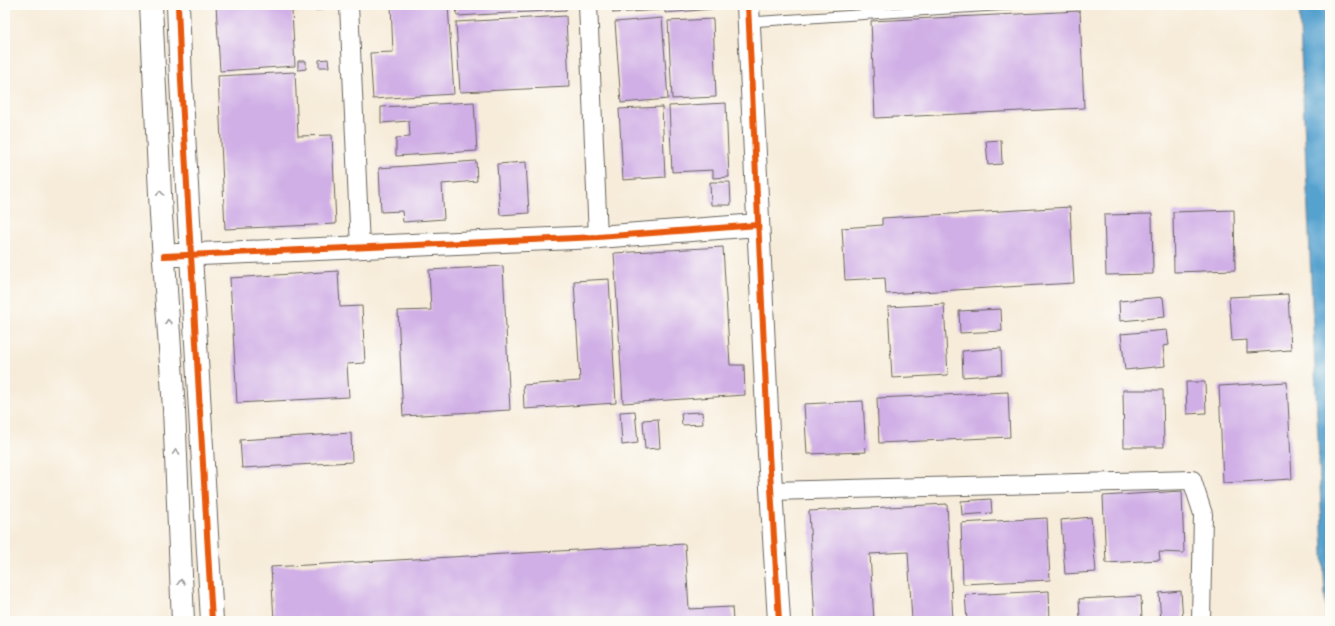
<svg xmlns="http://www.w3.org/2000/svg" width="1335" height="626" viewBox="0 0 1335 626" font-family="'Architects Daughter',sans-serif">
	<style>
		.water { fill: #56a2cf; stroke: #395f76 }
		.building { fill: #d0afe6 }
		.lines { fill: none; stroke-linecap: round; stroke-linejoin: round }
		.service-casing { stroke: #69655e; stroke-width: 11 }
		.minor-casing { stroke: #69655e; stroke-width: 20 }
		.tertiary-casing { stroke: #69655e; stroke-width: 24 }
		.service { stroke: #fff; stroke-width: 9 }
		.minor { stroke: #fff; stroke-width: 18 }
		.tertiary { stroke: #fff; stroke-width: 22 }
		.cycleway-casing { stroke: #fdfcf7; stroke-width: 8 }
		.cycleway { stroke: #e8590c; stroke-width: 6 }
		.oneway { stroke: #999 }
	</style>
	<rect width="100%" height="100%" fill="#fdfcf7"/>
	<filter id="ink" filterUnits="userSpaceOnUse"><feTurbulence type="fractalNoise" baseFrequency=".025" numOctaves="2"/><feDisplacementMap in="SourceGraphic" scale="8" xChannelSelector="R" yChannelSelector="G"/><feConvolveMatrix kernelMatrix="1 2 1 2 8 2 1 2 1" color-interpolation-filters="sRGB"/></filter>
	<filter id="wash" filterUnits="userSpaceOnUse"><feTurbulence type="fractalNoise" baseFrequency=".012" numOctaves="4" result="noise"/><feDisplacementMap in="SourceGraphic" scale="16" xChannelSelector="R" yChannelSelector="G"/><feGaussianBlur stdDeviation="0.9" result="paint"/><feColorMatrix in="noise" values="0 0 0 0 0 0 0 0 0 0 0 0 0 0 0 0 0 1.4 0 .05"/><feComposite in="paint" operator="in"/></filter>
	<g filter="url(#wash)">
		<rect width="100%" height="100%" fill="#f7ecda"/>
		<path class="water" d="M1299,5H1330V621H1326Z"/>
		<g id="blocks">
			<path class="building" d="M216,5H323V10L292,11L295,66L220,71Z
				M391,5H448L454,94L373,99L370,53L393,52Z
				M456,5H566V10L457,16Z
				M613,5H660V10L613,13Z
				M665,5H712V9L665,13Z
				M1080,11L1084,108L875,118L871,21Z
				M566,16L569,87L460,92L456,22Z
				M662,18L668,99L621,103L615,22Z
				M713,19L716,97L672,99L668,21Z
				M328,59L329,67H319V60Z
				M298,61H306V69L298,70Z
				M295,72L298,136L332,135L336,224L225,229L218,76Z
				M474,102L477,151L396,156V138L410,137L409,121L381,123V107Z
				M726,103L729,177L713,178V170L672,172L669,106Z
				M662,107L665,177L623,180L619,109Z
				M1001,140L1002,164L988,165L986,141Z
				M476,161L477,181L442,184L444,219L403,222L402,211L381,212L379,168Z
				M526,162L529,213L500,215L497,164Z
				M710,182H730L731,205H711Z
				M1070,207L1074,283L886,294L885,278L845,280L842,228L882,225V218Z
				M1234,210L1235,270L1174,272L1173,212Z
				M1152,214L1153,274L1106,275L1104,215Z
				M723,247L730,365H744L745,395L623,403L614,253Z
				M503,266L510,410L403,416L398,311L431,310L429,270Z
				M338,271L340,307L362,306L365,363L347,364L349,397L237,403L230,278Z
				M609,279L616,403L524,409L523,385L580,381L574,281Z
				M1288,294L1291,350L1247,353V340L1232,341L1229,297Z
				M1163,297L1165,317L1120,321L1119,301Z
				M944,304L948,375L892,378L888,307Z
				M1001,309L1002,331L960,333L959,311Z
				M1167,330L1169,345L1163,346L1165,366L1125,370L1121,334Z
				M1001,348L1002,374L963,377L962,351Z
				M1186,382H1205L1206,413L1187,414Z
				M1287,382L1292,479L1223,483L1219,386Z
				M1123,390H1163L1164,447H1124Z
				M1008,392L1010,437L879,443L877,398Z
				M863,401L866,452L807,454L804,404Z
				M635,411L638,443L622,445L620,412Z
				M702,412L703,424L682,425L681,413Z
				M658,419L660,448L645,449L643,420Z
				M351,433L352,462L242,468L240,440Z
				M1182,491L1184,553L1159,552L1160,560L1106,563L1103,496Z
				M991,499L992,513L962,515L961,501Z
				M947,504L953,621H912L908,552L870,554L874,621H815L809,511Z
				M1091,517L1096,572L1065,574L1061,520Z
				M1047,518L1050,580L963,584L961,523Z
				M685,544L689,609L732,607L733,621H274L271,567Z
				M1049,591L1050,621H967L965,595Z
				M1181,591L1183,621H1161L1159,593Z
				M1141,596L1142,621H1073V619H1080L1079,599Z"/>
		</g>
	</g>
	<g filter="url(#ink)">
		<use href="#blocks" fill-opacity="0" stroke="#69655e" stroke-width="1"/>
		<g class="lines">
			<g class="service-casing">
				<path id="service" d="M749,22L1009,5"/>
			</g>
			<g class="minor-casing">
				<path id="minor" d="M349,5L360,247
					M588,5L598,237
					M771,491L1192,480L1203,514L1201,621"/>
			</g>
			<g class="tertiary-casing">
				<path id="tertiary" d="M151,5L161,215L174,409L183,621
					M178,5L181,81L212,621
					M748,5L769,454L779,621
					M176,255L598,237L758,225"/>
			</g>
			<use href="#service" class="service"/>
			<use href="#minor" class="minor"/>
			<use href="#tertiary" class="tertiary"/>
			<g class="cycleway-casing">
				<path id="cycleway" d="M178,5L181,81L212,621
					M748,5L769,454L779,621
					M164,256L598,237L758,225"/>
			</g>
			<use href="#cycleway" class="cycleway"/>
		</g>
		<defs><path id="oneway-chevron" d="M-2-3.5L2.5 0L-2 3.5" fill="none" stroke-width="1.6" stroke-linecap="round" stroke-linejoin="round"/></defs>
		<g class="oneway">
			<use href="#oneway-chevron" transform="translate(160 193) rotate(-93)"/>
			<use href="#oneway-chevron" transform="translate(168 322) rotate(-94)"/>
			<use href="#oneway-chevron" transform="translate(176 452) rotate(-92)"/>
			<use href="#oneway-chevron" transform="translate(181 582) rotate(-92)"/>
		</g>
	</g>
	<rect width="1335" height="626" fill="none" stroke="#fdfcf7" stroke-width="20"/>
</svg>
